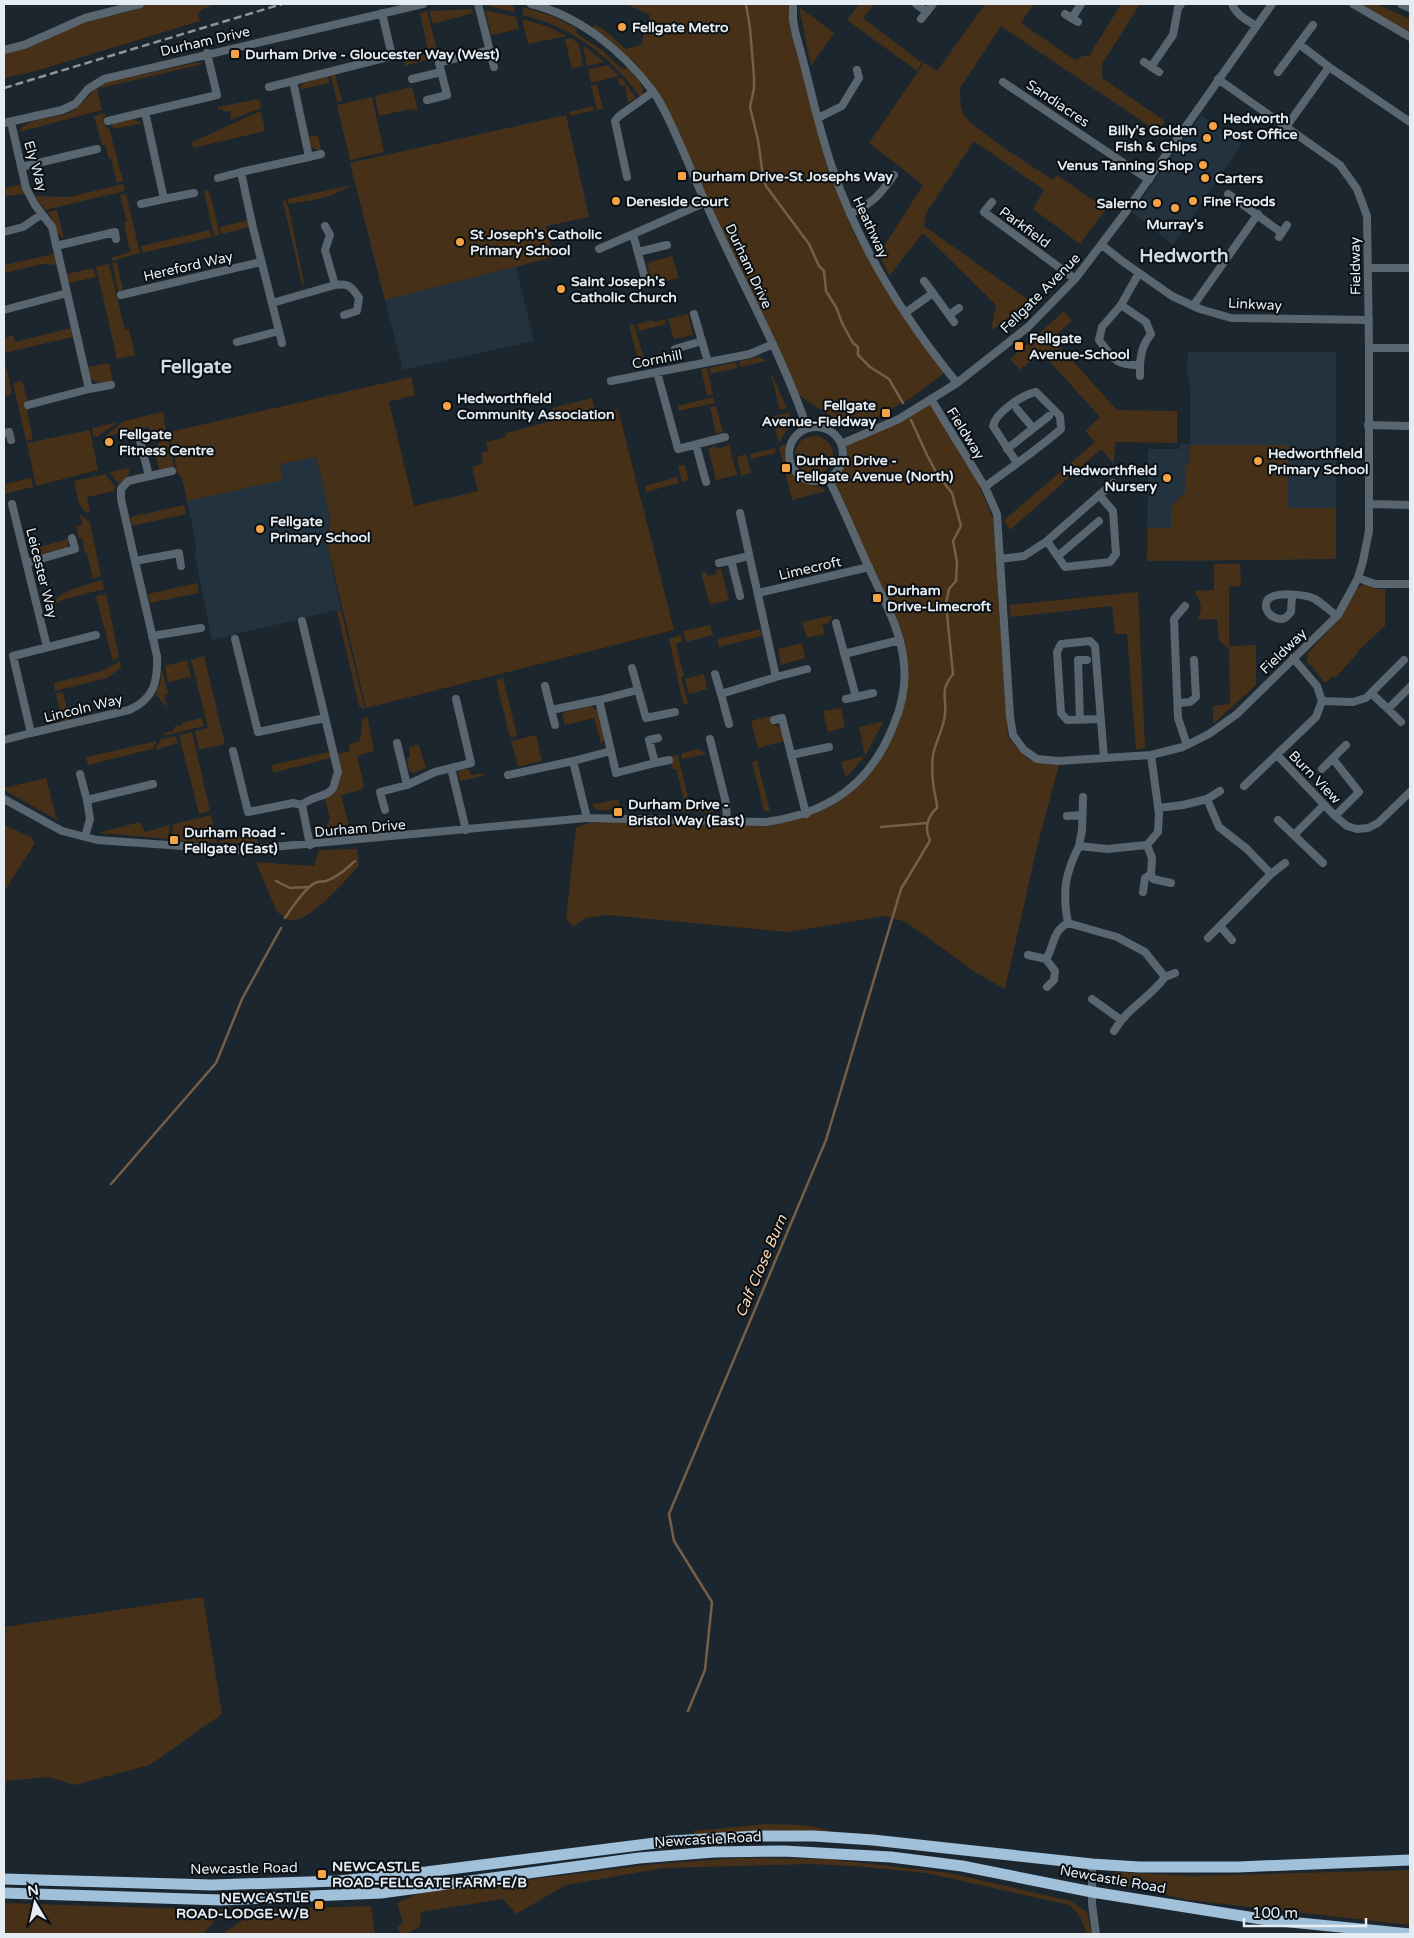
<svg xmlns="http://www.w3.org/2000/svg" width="1414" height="1938" viewBox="0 0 1414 1938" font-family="'Varela Round',sans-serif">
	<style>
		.built { fill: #22323f }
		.green { fill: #463018 }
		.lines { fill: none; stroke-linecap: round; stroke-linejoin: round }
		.stream { stroke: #775e46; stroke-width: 2.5 }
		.minor { stroke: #59656f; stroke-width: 8 }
		.highway { stroke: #a1c0d9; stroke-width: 11 }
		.rail { stroke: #8d969d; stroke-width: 2.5; stroke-dasharray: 8 4; stroke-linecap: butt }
		.poi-dot { fill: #f5a345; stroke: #0a0f13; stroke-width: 2 }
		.labels { text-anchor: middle; stroke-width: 4; stroke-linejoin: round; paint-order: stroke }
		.poi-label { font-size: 14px; font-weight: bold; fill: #e5ecf2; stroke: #0a0f13; text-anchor: start }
		.street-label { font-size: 14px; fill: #e5ecf2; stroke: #0a0f13 }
		.water-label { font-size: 15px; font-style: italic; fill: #fad5b1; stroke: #0a0f13 }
		.district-label { font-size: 19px; font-weight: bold; fill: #cddbe7; stroke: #0a0f13 }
	</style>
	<rect width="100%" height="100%" fill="#1b262f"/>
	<path class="built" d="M566,115L589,217L546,226L553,257L516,267L534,341L403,370L350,163Z
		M1201,115L1242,144L1173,245L1132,212Z
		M1188,352H1336V559L1147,561L1148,449H1180V444H1190V389L1187,370Z
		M170,432L281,464L316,456L331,519L326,539L341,609L212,640L195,556L196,544L182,478L177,472Z"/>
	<path class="green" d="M148,4H216L202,9L198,14L200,21L36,71L4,78V53C30,49 49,35 72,25C97,15 125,17 148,4Z
		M487,4H510L514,7L515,12L484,5Z
		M626,4H793L790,26L826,158L854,234L892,300L905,313L947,371L914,396L879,416L848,427L795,393L653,92L591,31L595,25L603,29L626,49L641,45L650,15Z
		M859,4H874L863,18L922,63L917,71L847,20Z
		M985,4H1034L1021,23L1075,60L1083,56H1089L1121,4H1140L1102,64V78L1165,121L1158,132L1001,26L960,88C960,96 960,107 964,115C971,128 1036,168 1052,180L1057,175L1106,209L1080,244L1033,209L1044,190L974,141L926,213L924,226L1030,301L991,331L996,305L923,233L889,276L879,254L923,185L869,143L924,63L937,71Z
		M1357,4H1377L1410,19V33Z
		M523,7L552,16L576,28L577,34L602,50L622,69L628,68C634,76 648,87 641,98C612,57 572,27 523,15Z
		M799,7L834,33L811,66Z
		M472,9L473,13L433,24L429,11Z
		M485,10L516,17L519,29L491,35Z
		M427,11L439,58L430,60L420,13Z
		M522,19L546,26L567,36L528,44Z
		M571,38L579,44L583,66L572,69L565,39Z
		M583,45L604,62L587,66Z
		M425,52L427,60L405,66L404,58Z
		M198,62L203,64L101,88V85L109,82Z
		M608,65L619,76L591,83L588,69Z
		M335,74L342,101L337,102L331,75Z
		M328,76L329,83L298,90L304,82Z
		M622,78L636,98L628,103L625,85L620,86L618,79Z
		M597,84L603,109L597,110L591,86Z
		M412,87L418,109L412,111L411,109L379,116L375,96Z
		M97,88L102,110L19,132C26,117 56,119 70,112C81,107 88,95 97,88Z
		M372,97L384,152L350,160L337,105Z
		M259,99L261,108L231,120L230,111L223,112L222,109L218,110V107Z
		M593,106L594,110L570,116L569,112Z
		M261,111L265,131L193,148L192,142Z
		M105,113V116L103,117L106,128H109L123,181L117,183L111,158L109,159L105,145H102L94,116Z
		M566,115L589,217L546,226L553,257L385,300L350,163Z
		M133,119L143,123L113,129L112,124Z
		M318,135L321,150C312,150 309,146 308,137Z
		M22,184L25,194L4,196V188Z
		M123,184L125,191L45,210L34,196L70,197Z
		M351,185C331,199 312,200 289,204L287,199Z
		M209,190L220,235L214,236L204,191Z
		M126,194L140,253L112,261L111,258L130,252L124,222L127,221L120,195Z
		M285,200L289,209L304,283L302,285L283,201Z
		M57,210L64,239C54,233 55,220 47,212Z
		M248,220L249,227L222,234L220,227Z
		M210,230L212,237L142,253L141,246Z
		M54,254L57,265L43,264L4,273V265Z
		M672,256L679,278L652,284L647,263Z
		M117,262L123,290L118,291L112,263Z
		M109,264L125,330L129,329L135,355L117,359L96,267Z
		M93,268L96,277L69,283L66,274Z
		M1064,311L1072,321L1052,338L1117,410L1177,411V443L1115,442L1114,464L1101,449L1010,530L1004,520L1095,442L1085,431L1100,417L1041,352L1020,370L1010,359Z
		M688,314L693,335L674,339L668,319Z
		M665,319L666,324L639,331L637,324L653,320L654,322Z
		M634,324L646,367L640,368L629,325Z
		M71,328L73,337L4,353V338L13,335L15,342Z
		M4,356L12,394L4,396Z
		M759,357L766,361L740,367L739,361Z
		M736,362L737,368L711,374L709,368Z
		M109,363L113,382L101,384L91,379L88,367Z
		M707,368L713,394L707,396L701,369Z
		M770,371L787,408L780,410Z
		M411,377L415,395L389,402L414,506L478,491L472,467L483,463L481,453L488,451L486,442L506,437V433L555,420L552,408L592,398L596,413L618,409L674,630L366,708L326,539L331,519L316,457L280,464L283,480L187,501L182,478L177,472L170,432Z
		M22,381L28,401L26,402L29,411H27L33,439L26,441L13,383Z
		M713,397L715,403L679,411L678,406Z
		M931,399L976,478L993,519L1008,736C1024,759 1030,764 1059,765L1037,847L1005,989L978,974L906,922L886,916L787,932L608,915L586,918L574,926L566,920L576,828L588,823L605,822L788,819L846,792L887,742L905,683L900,640L828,478C840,469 845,459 841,444Z
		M716,406L723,432L716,434L710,407Z
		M163,412L166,431L153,443L149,427L104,437L124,421Z
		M789,412C793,426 785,432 779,443L772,417Z
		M118,422L97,437L93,436L92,428Z
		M90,430L98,470L36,486L27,443Z
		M167,435L174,466L159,470L154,448Z
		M795 455a19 19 0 1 1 38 0a19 19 0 1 1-38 0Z
		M786,444C784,450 784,457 786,463C794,487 810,479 826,491L792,500L779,447Z
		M729,445L737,475L716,480L708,448L716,446L717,449Z
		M1190,445H1288V508H1336V559L1147,561L1148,528H1171V506L1185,492V465H1190Z
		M775,448L776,453L751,459L750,454Z
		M746,454L751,473L741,476L737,457Z
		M685,465L689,480L682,482L678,466Z
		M129,468V474L119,484L109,472Z
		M105,474L115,486L114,491L87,497L90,513L85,512L79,503L74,481Z
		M677,477L679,483L646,492L645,486Z
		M31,478L33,487L4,494V484Z
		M184,505L186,514L131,526L130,517Z
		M80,514L90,523L101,576L93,579L87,553H85L82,538H79L76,526L82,525Z
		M68,539V547L38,556L31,555L29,550Z
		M1214,564H1240L1241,586L1229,587V646L1256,645V685L1213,724V706L1230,704L1229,649L1219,640L1217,619L1197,620C1204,608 1201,601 1194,591L1214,590Z
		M716,569H721L729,600L712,604L709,602L701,573L706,572L708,576L717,574Z
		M102,580L104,589L62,600L45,610C54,593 84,585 102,580Z
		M197,583L199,593L150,603L148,594Z
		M1365,584L1376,589H1385V626L1358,651L1359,652L1335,678L1333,676L1325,683L1307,661L1308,653L1340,618L1357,588Z
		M1138,592L1145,748L1136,750L1127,634H1115L1112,606L1011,617L1009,605Z
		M106,594L119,657L113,661L96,596Z
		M341,610L365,709L359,706L337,611Z
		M833,615L829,623L822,625L825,634L807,638L802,622Z
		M710,625L713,635L686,642L683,631Z
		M760,629L762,636L719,647L717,639Z
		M681,635L682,642L676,644L684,676L681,677L688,703L685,704L683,703L669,639Z
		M802,643L805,658L781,665L778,649Z
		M204,656L225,744L199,750L195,731L208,728L191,660Z
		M187,660L191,677L168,682L165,666Z
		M120,661L121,668L107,678L55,691L54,683L102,671Z
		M162,668L168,694L164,695L167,708L156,695L160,683Z
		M704,674L707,689L689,694L685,679Z
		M503,678L517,735L513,738L510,737L496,680Z
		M63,692L69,720L62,722L56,693Z
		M590,706L598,711L605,739L601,744L594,718L565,725L562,713Z
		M841,708L845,727L828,732L823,711Z
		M367,716L374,751L357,756L364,786L361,790L341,795L350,830L348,834L323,836L330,819L325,798C343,787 342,773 338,754L350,751L349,744L360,741L362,720Z
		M770,716L772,724L781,728L784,741L758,748L751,721Z
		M202,718L204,726L162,736L165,733L174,731V727L182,725V723Z
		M884,721L865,756L859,727Z
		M192,732L210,811L199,814L179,735Z
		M536,735L542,761L518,767L511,741Z
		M176,736L178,743L155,750L161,739Z
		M157,741L152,749L88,765L86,757Z
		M419,745L426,768L414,773L409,771L407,758L410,757L409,747Z
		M698,749L707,754L682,759L681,755L683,753Z
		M329,752L331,758L273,773L272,765Z
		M678,755L688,798L684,799L676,769H672L670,757Z
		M863,756V758L846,778L841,762Z
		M757,760L770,811H764L752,762Z
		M468,769L472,775L483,773L484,776L460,781L458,772L461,770Z
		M46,778L57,820L4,790V788Z
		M618,799L621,809L598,810L591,805Z
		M686,802L690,804L692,811L690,812L657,810V809Z
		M719,804V808L711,813L696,811Z
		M211,815L217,843L176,841V839L172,838L173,824Z
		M140,822L145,832L170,825L168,839L100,833L101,832Z
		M4,825L31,837L35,843L4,892Z
		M256,832L258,843H220V841Z
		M357,849L359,865C349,878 315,914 301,918C297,920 293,920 289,920L277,912L256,862L314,866L319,850Z
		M203,1597L222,1714L150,1765L74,1785L49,1777L6,1781L4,1850V1627Z
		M766,1824C787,1825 810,1823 830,1831V1833L694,1835V1831Z
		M740,1858L828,1859L950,1873L1071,1901L1087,1912L1092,1934H1087C1082,1921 1080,1914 1069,1905L926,1873L866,1867L812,1864L664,1868L566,1885L516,1914L503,1899L421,1912L420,1926L408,1934H401L397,1928L403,1923L397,1903L419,1893L656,1864Z
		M1410,1870V1925L1188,1900L1108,1882L1109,1875L1116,1872L1192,1876Z
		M4,1903L224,1910L203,1934H4Z
		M371,1906L375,1934H221L261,1909Z"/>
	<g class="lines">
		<path class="stream" d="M746,4L750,28L754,77V88L750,107L758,140L763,176L766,186L809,244L819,266L824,271L826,291L836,307L843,325L853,343L858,347V355L870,367L889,379L903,403
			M881,827L927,823
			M276,881L290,888L308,887
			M285,918C290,910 306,887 315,883C318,881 322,882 326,881C338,877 346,869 355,861
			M111,1184L216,1063L242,999L281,928
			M688,1711L705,1670L712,1602L674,1541L669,1514L826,1140L901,889C908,877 915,866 922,854C924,849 928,846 930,840C924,829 927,817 937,808C937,799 933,790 933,781C932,775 932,761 933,755C936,740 944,728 945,714C947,695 939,692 953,674L946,604L949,589L956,581L957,562L953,541L961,526L952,493L937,474L927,455L911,420"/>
		<path class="minor" d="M478,4L494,67
			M531,4C580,16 622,51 652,90C664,106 672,127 680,144C692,172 704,200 717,228C747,294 784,359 807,428
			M793,4V20L796,35C809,79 817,124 832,167C859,248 904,318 957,383
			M916,4L927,12
			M1232,4C1236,15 1247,20 1256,26
			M1353,4L1410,37
			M1401,4L1410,8
			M1065,14L1078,22
			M1072,18L1081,4
			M921,19L933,4
			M1299,44L1329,67
			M4,50L24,45L85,18L140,4
			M1144,62L1159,72
			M1151,67L1173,35L1178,8L1181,4
			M1278,72L1313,25
			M412,79L441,72
			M1003,82L1149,180
			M269,87L293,81
			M427,100L447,95L439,63L489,50
			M818,118L842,106L859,78L857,70
			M108,121L145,112
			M11,122L26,188L35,205L52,227L89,389L28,405
			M4,123L62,110L75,104L88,89L104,79L423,4
			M1286,127L1329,67L1410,122
			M309,157L321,154
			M21,167L97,149
			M627,177L615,121L619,116L653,92
			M218,178L241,172
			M194,193L164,199L145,112L217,95L207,53
			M1228,194L1282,233
			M992,202L984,212L1075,279
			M141,204L164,199
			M850,214C874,202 879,196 894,175
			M325,226L330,235L325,250L335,285C349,283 352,287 359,298L357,311L344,315
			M4,232L23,227L42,214
			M633,234L644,275
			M1279,237L1287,225
			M1102,245L1122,261L1172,296L1200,309L1231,318L1369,320
			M56,246L115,232L116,239
			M599,249L706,202
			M638,252L667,245
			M1368,268H1410
			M933,293L954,322
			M121,295L261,262
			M272,303L335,285
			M1121,305L1102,327L1099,340C1113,358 1115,366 1140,365C1141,352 1143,344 1151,334L1146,322L1121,305L1139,273
			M1193,306L1258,214
			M4,310L67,293
			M905,313L933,293L924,281
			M694,314L708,362
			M949,315L959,308
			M237,342L279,331
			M282,343L253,228L241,172L309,157L293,81L392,56L382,13
			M1369,348H1410
			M675,349L702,341
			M1140,365V376
			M657,372L678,449L725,437
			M611,381L750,354L773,344
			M89,389L111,385
			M931,399L985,487L997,514L1010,716L1013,735L1024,750L1037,759L1058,761L1151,755L1183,747L1209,734L1237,714L1338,615L1358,578L1363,561L1369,531V348L1367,216L1357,189L1340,165L1218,79
			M1017,409L1033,428
			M1368,425L1410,426
			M789 454a27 27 0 1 1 54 0a27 27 0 1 1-54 0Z
			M4,433L9,432L11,440
			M139,437L149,476
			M841,444L899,419L957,383L1028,327L1075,279L1125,213L1272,4
			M696,445L706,482
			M1007,449L1049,416
			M985,487C1010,468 1037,450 1061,429L1060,416L1036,392C1022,395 996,412 993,426L1017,463
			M12,504L47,647
			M1369,504L1410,505
			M1047,541L1065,567L1110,562L1116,554L1113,511L1099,495
			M1058,556L1099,521
			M1000,559L1024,556L1047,541L1113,483
			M731,560L740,596
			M135,561L121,499V489L128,481L172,471
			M27,563L75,549L72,538
			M719,563L749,556
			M1358,578L1375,584H1410
			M758,593L869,567
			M1292,595L1291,612C1289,614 1288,616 1285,618C1276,622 1262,612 1267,601C1272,591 1306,594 1315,599C1323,604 1330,611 1337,616
			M1185,606L1174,619L1178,718L1187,745
			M302,621L338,772C336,777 335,783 333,788C327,798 312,795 302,805
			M836,623L856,697L873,693
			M96,635L13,656L31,733L129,710C154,699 158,682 157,656L135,561L179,553L181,566
			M152,636L201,628
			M235,639L258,732L325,718
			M844,654L900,640
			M632,668L646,718L675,712
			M715,674L721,694
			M776,677L807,669
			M545,686L551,710L599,700L611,751L573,761L587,818
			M1371,693L1388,709L1410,687
			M846,699L856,697
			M599,700L638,690
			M1322,701L1353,702L1366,698L1404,660
			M1178,703L1190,702L1196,697L1194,660
			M1388,709L1401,722
			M551,710L555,725
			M1101,719L1067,720L1061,713L1057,652L1061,644L1090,641L1095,646L1104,758
			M774,720L782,718L806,814
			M1080,720L1078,660H1087
			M729,724L721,694L776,677L740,513
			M710,739L726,803L727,820
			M4,740L31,733
			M397,743L407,785
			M233,751L248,812L293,803L302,805L310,845
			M611,751L616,773L655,763L649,740L658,738
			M791,755L829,747
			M1277,755L1335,816L1347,826L1357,829L1368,828L1378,823L1410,792
			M1333,759L1359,792L1335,816
			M655,763L669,760
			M451,768L466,830
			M1322,769L1346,745
			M80,774L87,800
			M508,775L573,761
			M1244,786L1316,717L1322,701L1317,686L1293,658
			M1083,797L1082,830L1079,846L1107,849L1147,845L1158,832L1159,814L1151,755
			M4,799L62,831L97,840L240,850L587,818L766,822C829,813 871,784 894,724C902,705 906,685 904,664C901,629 883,599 869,568C855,538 843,507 828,478
			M1207,799L1220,791
			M1158,808L1183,805L1207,799L1219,827L1247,849L1271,874
			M385,810L380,792L407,785L435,772L471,763L456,699
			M1067,816L1082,815
			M1278,820L1323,863
			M1294,835L1324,805
			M85,837L90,819L87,800L153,784
			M1151,874L1153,879L1171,883
			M1143,892L1145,878L1151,874L1152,858L1147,845
			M1068,923L1117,937L1145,952L1165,977C1149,999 1129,1006 1114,1031
			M1068,923C1062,892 1065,874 1079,846
			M1221,927L1232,940
			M1208,938L1271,874L1285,863
			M1028,955L1046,959C1055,946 1051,932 1068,923
			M1046,959L1055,971L1054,980L1047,987
			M1165,977L1175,973
			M1092,999L1121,1020
			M1092,1864V1904L1096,1934"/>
		<path class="highway" d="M4,1879L212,1885L339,1881L426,1872L671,1841L757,1836H814L873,1840L1092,1864L1139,1867H1238L1410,1860
			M4,1893L221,1900L381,1893L639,1858L714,1852L784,1851L891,1857L962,1866L1092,1892L1261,1919L1410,1934"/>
		<path class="rail" d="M4,88L282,4"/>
	</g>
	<g class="poi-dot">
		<circle cx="622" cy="27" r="5"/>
		<rect x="230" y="49" width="10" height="10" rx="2.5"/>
		<circle cx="1213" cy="126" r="5"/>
		<circle cx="1207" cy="138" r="5"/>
		<circle cx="1203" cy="165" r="5"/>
		<rect x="677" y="171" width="10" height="10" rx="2.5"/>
		<circle cx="1205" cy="178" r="5"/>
		<circle cx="616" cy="201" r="5"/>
		<circle cx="1193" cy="201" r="5"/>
		<circle cx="1157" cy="203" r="5"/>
		<circle cx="1175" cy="208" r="5"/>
		<circle cx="460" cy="242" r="5"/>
		<circle cx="561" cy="289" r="5"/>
		<rect x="1014" y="341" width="10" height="10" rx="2.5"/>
		<circle cx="447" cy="406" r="5"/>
		<rect x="881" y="408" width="10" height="10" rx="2.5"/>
		<circle cx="109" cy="442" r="5"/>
		<circle cx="1258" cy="461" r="5"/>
		<rect x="781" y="463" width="10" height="10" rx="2.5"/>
		<circle cx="1167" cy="478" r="5"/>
		<circle cx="260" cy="529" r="5"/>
		<rect x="872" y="593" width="10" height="10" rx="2.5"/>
		<rect x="613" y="807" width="10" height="10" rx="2.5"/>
		<rect x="169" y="835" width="10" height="10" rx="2.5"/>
		<rect x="317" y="1869" width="10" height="10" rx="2.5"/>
		<rect x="314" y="1900" width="10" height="10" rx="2.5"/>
	</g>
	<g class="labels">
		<g class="poi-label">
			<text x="632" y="32">Fellgate Metro</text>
			<text x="245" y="59">Durham Drive - Gloucester Way (West)</text>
			<text x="1223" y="123">Hedworth<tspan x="1223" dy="16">Post Office</tspan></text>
			<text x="1197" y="135" text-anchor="end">Billy's Golden<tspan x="1197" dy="16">Fish &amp; Chips</tspan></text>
			<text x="1193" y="170" text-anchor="end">Venus Tanning Shop</text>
			<text x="692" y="181">Durham Drive-St Josephs Way</text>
			<text x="1215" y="183">Carters</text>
			<text x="626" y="206">Deneside Court</text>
			<text x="1203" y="206">Fine Foods</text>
			<text x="1147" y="208" text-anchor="end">Salerno</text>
			<text x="1175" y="229" text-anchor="middle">Murray's</text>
			<text x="470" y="239">St Joseph's Catholic<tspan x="470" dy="16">Primary School</tspan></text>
			<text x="571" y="286">Saint Joseph's<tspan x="571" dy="16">Catholic Church</tspan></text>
			<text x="1029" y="343">Fellgate<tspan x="1029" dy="16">Avenue-School</tspan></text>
			<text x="457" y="403">Hedworthfield<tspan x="457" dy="16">Community Association</tspan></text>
			<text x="876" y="410" text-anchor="end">Fellgate<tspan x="876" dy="16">Avenue-Fieldway</tspan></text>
			<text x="119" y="439">Fellgate<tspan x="119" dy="16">Fitness Centre</tspan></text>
			<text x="1268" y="458">Hedworthfield<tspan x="1268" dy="16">Primary School</tspan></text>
			<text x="796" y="465">Durham Drive -<tspan x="796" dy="16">Fellgate Avenue (North)</tspan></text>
			<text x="1157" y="475" text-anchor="end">Hedworthfield<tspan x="1157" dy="16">Nursery</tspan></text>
			<text x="270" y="526">Fellgate<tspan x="270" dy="16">Primary School</tspan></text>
			<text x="887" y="595">Durham<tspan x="887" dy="16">Drive-Limecroft</tspan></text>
			<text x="628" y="809">Durham Drive -<tspan x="628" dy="16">Bristol Way (East)</tspan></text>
			<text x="184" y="837">Durham Road -<tspan x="184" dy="16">Fellgate (East)</tspan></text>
			<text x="332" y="1871">NEWCASTLE<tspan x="332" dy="16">ROAD-FELLGATE FARM-E/B</tspan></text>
			<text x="309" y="1902" text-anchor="end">NEWCASTLE<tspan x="309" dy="16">ROAD-LODGE-W/B</tspan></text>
		</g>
		<g class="street-label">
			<text transform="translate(205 41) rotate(-13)" y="5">Durham Drive</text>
			<text transform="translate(1058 103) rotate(34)" y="5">Sandiacres</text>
			<text transform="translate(36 166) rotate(74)" y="5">Ely Way</text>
			<text transform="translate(871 227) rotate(65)" y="5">Heathway</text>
			<text transform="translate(1025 227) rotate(36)" y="5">Parkfield</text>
			<text transform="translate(188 266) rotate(-13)" y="5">Hereford Way</text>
			<text transform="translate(749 266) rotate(65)" y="5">Durham Drive</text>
			<text transform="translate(1355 266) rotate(-91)" y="5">Fieldway</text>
			<text transform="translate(1040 293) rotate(-45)" y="5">Fellgate Avenue</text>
			<text transform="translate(1255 304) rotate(3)" y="5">Linkway</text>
			<text transform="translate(657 359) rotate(-11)" y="5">Cornhill</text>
			<text transform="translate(966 433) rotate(58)" y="5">Fieldway</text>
			<text transform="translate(810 568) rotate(-13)" y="5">Limecroft</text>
			<text transform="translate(42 573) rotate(76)" y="5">Leicester Way</text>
			<text transform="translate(1283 651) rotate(-44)" y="5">Fieldway</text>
			<text transform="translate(83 708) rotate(-14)" y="5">Lincoln Way</text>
			<text transform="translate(1315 777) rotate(46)" y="5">Burn View</text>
			<text transform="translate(360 828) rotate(-5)" y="5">Durham Drive</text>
			<text transform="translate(708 1839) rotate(-3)" y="5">Newcastle Road</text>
			<text transform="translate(244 1868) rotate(-1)" y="5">Newcastle Road</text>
			<text transform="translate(1113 1879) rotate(10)" y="5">Newcastle Road</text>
		</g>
		<g class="water-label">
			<text transform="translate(761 1266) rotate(-67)" y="5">Calf Close Burn</text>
		</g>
		<g class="district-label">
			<text x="1184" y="262">Hedworth</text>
			<text x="196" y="373">Fellgate</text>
		</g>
	</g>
	<rect width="1414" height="1938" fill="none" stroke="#e5ecf2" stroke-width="10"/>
	<g transform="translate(35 1903) rotate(351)" stroke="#0a0f13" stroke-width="4" paint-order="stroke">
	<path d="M0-4L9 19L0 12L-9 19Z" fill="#e5ecf2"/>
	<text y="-8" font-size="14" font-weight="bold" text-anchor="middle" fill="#e5ecf2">N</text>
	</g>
	<path d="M1244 1918v8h122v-8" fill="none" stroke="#e5ecf2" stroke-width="2.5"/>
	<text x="1252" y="1918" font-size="15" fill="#e5ecf2" stroke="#0a0f13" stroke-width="4" paint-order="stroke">100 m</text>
</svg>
